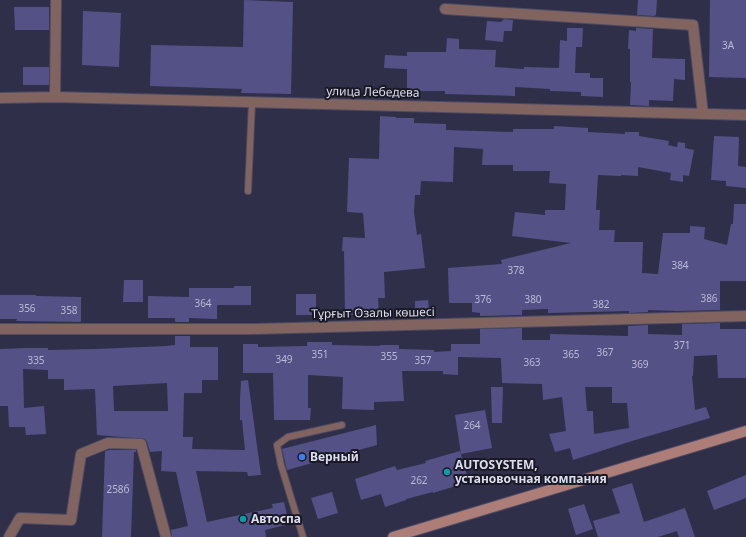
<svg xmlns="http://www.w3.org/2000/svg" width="746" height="537" viewBox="0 0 746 537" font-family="'Noto Sans',sans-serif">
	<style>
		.building { fill: #545187; fill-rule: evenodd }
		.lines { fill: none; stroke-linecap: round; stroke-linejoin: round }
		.lane-casing { stroke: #4c4b64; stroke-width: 8 }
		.street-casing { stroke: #4c4b64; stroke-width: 12 }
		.secondary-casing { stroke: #4c4b64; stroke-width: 12 }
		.lane { stroke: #816460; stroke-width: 6 }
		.street { stroke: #816460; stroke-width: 10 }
		.secondary { stroke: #ad7e78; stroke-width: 10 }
		.shop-dot { fill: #3f7fe0; stroke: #191925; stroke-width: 1.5 }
		.culture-dot { fill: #0f9aa8; stroke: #191925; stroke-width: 1.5 }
		.labels { text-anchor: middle; stroke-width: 4; stroke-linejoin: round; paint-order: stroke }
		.number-label { font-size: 10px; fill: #babad4 }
		.street-label { font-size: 12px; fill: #dcddee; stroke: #191925 }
		.poi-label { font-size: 12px; font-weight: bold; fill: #dcddee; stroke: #191925; text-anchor: start }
	</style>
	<rect width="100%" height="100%" fill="#302f4a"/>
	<path class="building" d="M244,0L293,2L291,94L241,93L242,89L150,86L151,45L243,47Z
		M638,0H657L656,15L654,16L637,15Z
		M710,0H746V78L709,77Z
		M14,7H49V30H15Z
		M83,11L121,13L119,67L82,65Z
		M504,19L513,20L512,31H504L503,42L485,40L487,21L501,22Z
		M567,28H583L582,47H576L575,73H590V78H603V97L581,96V92L550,91V89L515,87V96L445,94V91H407V69L384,68L385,55L407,56V52H446L447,38L459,39V49L496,50L495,67L524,69V67L559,68L560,40L567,41Z
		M636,28L653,29L652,58L685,59V80L674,79L673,101L649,100V106L630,105L631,82H630V49H628L629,30L636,31Z
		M23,67H49V85H23Z
		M380,116L396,117V118H414V123L446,124V130L513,132V129H554V126L588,128V132L625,134V132H639V136L669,141L668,145L677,147L678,142L685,143V148L694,150L689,176L683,175V182L670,180L671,173L638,167V176L621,175V176L598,175L596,210H600L599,230H615L614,242H643L642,273L658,274L663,233H690V226L705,227L704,239L727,245L731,224H733L734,204H746V281H720V310L677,311L648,310V312L629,313V311L548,313V309L522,310V315L480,316V313L472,312V303H449L448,268L502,264L501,260L571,243L512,236L515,212L545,215V210H565L566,184L549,183L550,171H513V165H482L483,149L454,147L453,182L421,181L420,195H415L414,212L417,235L421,234L425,268L384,272L385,298H378L379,314L345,315L344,251H342L343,237L365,238L363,213L347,212L349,158L379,159Z
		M714,136L739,137L738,166L746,167V188L726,186V181L711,180Z
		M124,280H143V302H123Z
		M234,286H251V305H217V319L189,318V322H175V318H148V296L189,297V288H234Z
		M296,294H316V315H296Z
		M0,295H36V296L81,297V322L16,321L17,319H0Z
		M428,300L430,318H415V301Z
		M720,323V329H746V378H718L717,355L694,356L693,376H692L695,410L706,407L710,418L632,441L573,460L570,448L555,452L549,434L566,431L562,397L543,400L542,384L502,383L501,358L458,357V375L443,374V371H402L404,401L374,402V410L342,409L343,377L308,375V408H311L310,420H274L273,373H243V344H258V347L307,346V342H332V345L380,346V345H399V349L434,350V352L451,351V344H480V329L522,328V340H550V334L628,336V326L648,325V334L682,335V324ZM585,387H612V403H627L629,428L594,434L593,411H587Z
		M175,336H190V347H218V380H202V393H184L183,437H193L192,449L245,450L242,420H240V400L241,381L248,380L261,475L248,476L247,472L196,471L207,522L273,508L272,504L284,502L289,524L265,530L266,537H172L171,530L188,526L176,472L161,471L162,451L150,452L147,442L145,439L97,435L95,389L64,390V379H48V370L23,369L24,408L44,406L46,434L26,435L25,427H9L8,406H0V349L25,348H48V350L95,349L166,346L175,345ZM167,383L168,411H114L113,386Z
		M491,387H503L502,423H492Z
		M485,410L492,448L461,454L455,415Z
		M376,425L377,445L287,470L282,449Z
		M109,450H136V452H134L131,537H102L105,451Z
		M460,451L469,482L433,493V492L406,499V500L385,507L381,494L361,500L355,479L395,466L397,470L426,463L425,461Z
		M746,475V498L714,510L707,491Z
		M632,483L644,522L685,508L695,537H679L677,531L658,537H598L593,521L620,513L612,489Z
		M332,492L338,513L318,519L311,498Z
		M584,504L593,529L576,535L568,509Z"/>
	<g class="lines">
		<g class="lane-casing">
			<path id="lane" d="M248,191L252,102
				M303,537L281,465L277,445L288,437L342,425"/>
		</g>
		<g class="street-casing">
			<path id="street" d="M445,9L693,25L703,114
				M55,97L56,0
				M0,98L55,97L746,115
				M0,329H250L746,316
				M9,537L20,518L71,520L81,454L108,443L141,444L166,537"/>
		</g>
		<g class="secondary-casing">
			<path id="secondary" d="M393,537L746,431"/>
		</g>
		<use href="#lane" class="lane"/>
		<use href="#street" class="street"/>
		<use href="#secondary" class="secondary"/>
	</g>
	<circle class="shop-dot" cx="302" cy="457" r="4"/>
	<g class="culture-dot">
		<circle cx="447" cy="472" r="4"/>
		<circle cx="243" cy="519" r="4"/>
	</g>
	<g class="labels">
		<g class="number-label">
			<text x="728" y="49">3А</text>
			<text x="680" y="269">384</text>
			<text x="516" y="274">378</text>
			<text x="709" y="302">386</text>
			<text x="483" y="303">376</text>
			<text x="533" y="303">380</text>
			<text x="203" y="307">364</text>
			<text x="601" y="308">382</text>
			<text x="27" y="312">356</text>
			<text x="69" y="314">358</text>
			<text x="682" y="349">371</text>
			<text x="605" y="356">367</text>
			<text x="320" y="358">351</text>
			<text x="571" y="358">365</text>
			<text x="389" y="360">355</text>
			<text x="284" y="363">349</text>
			<text x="36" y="364">335</text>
			<text x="423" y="364">357</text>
			<text x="532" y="366">363</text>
			<text x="640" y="368">369</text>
			<text x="472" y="429">264</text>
			<text x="419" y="484">262</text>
			<text x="118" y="493">258б</text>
		</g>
		<g class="street-label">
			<text transform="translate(373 92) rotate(1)" y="4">улица Лебедева</text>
			<text transform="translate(373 313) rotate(-1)" y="4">Тұрғыт Озалы көшесі</text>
		</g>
		<g class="poi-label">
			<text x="310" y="461">Верный</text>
			<text x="455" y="469">AUTOSYSTEM,<tspan x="455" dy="14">установочная компания</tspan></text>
			<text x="251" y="523">Автоспа</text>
		</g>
	</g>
</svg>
